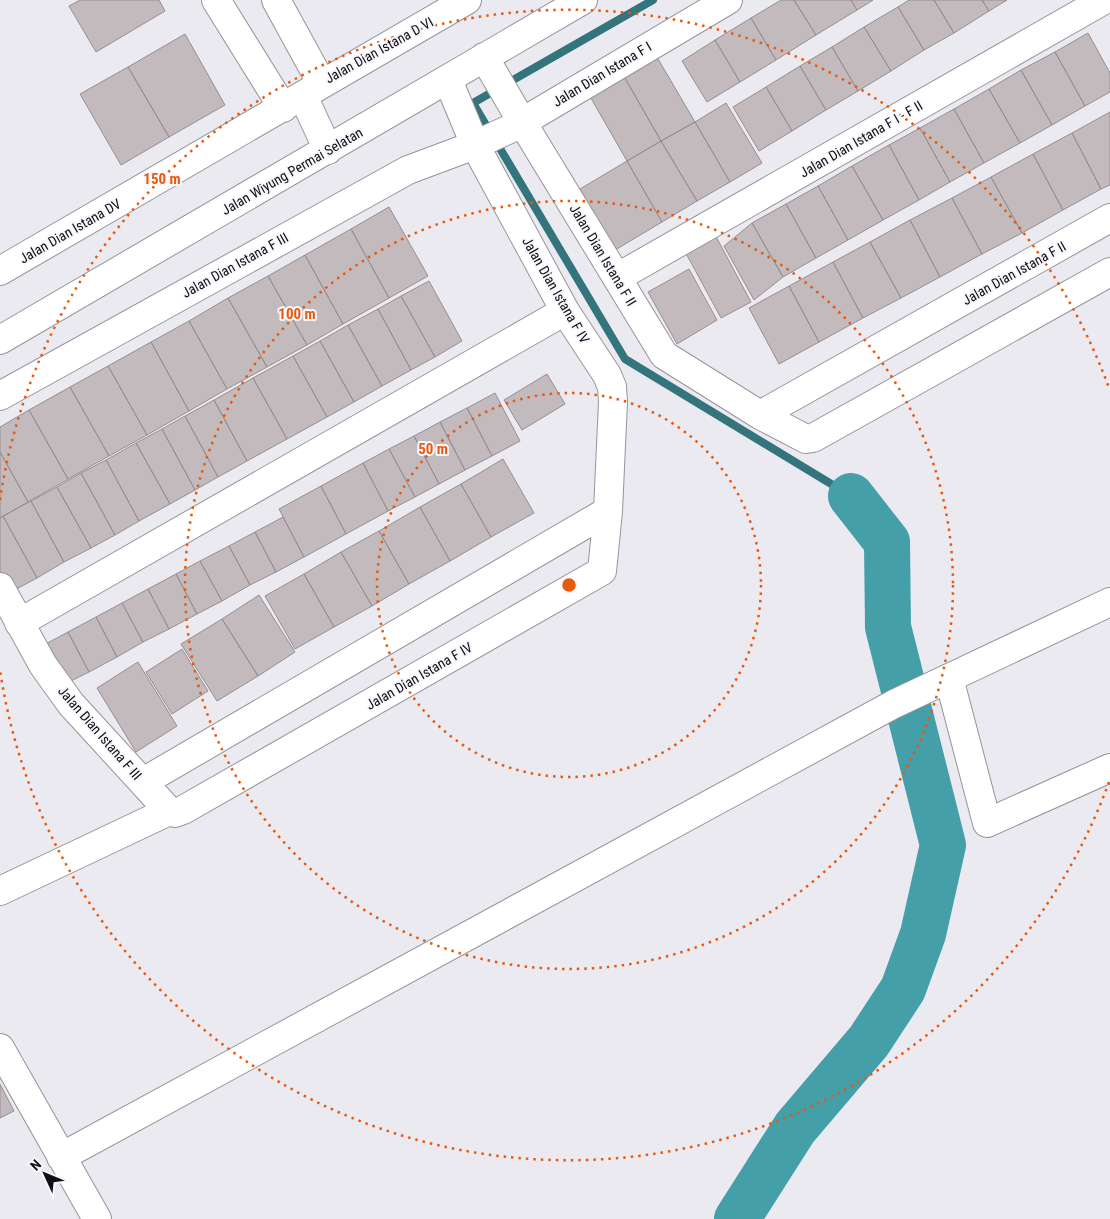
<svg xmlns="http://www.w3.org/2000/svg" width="1110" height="1219" viewBox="0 0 1110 1219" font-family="'Roboto Condensed',sans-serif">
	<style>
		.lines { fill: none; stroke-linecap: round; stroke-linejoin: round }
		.stream { stroke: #34747c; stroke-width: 8 }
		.river { stroke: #449fa9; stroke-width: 46 }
		.building { fill: #c2babd; stroke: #968e91 }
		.minor-casing { stroke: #95949a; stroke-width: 30 }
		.minor { stroke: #fff; stroke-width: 28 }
		.ring { fill: none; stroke: #e8590c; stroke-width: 2.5; stroke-dasharray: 2.5 5 }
		.labels { text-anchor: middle; stroke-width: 4; stroke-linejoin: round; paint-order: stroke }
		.street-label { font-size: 14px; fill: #101012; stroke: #f9f7fe }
		.centre { fill: #e8590c; stroke: #f9f7fe; stroke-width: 2.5 }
		.ring-label { font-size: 15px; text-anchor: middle; font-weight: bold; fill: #e8590c; stroke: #f9f7fe; stroke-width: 4; stroke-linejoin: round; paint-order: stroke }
	</style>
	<rect width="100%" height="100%" fill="#eceaf1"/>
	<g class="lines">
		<path class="stream" d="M653,0L473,103L625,359L851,496"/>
		<path class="river" d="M737,1219L795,1128L869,1041L903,989L923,934L943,845L888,627L887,542L851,496"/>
	</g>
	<path class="building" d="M80,0H159L165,11L96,52L69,6Z
		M781,0H794L816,35L776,60L751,18Z
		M794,0H851L857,10L816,35Z
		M851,0H873L857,10Z
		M909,0H934L954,33L924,50L898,7Z
		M934,0H982L989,11L954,33Z
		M982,0H1007L989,11Z
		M898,7L924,50L891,71L864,27Z
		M751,18L776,60L740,82L715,40Z
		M864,27L891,71L858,91L832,47Z
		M1088,33L1110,73V92L1085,106L1055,52Z
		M185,34L225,105L169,137L128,67Z
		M715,40L740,82L707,102L682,61Z
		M651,47L695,122L661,141L618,66Z
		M832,47L858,91L826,110L800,66Z
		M1055,52L1085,106L1052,125L1021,70Z
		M618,66L661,141L627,161L584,86Z
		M800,66L826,110L792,131L766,87Z
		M128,67L169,137L121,165L80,94Z
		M1021,70L1052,125L1020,143L989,89Z
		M766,87L792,131L759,151L733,107Z
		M989,89L1020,143L984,163L954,109Z
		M726,103L762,163L730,182L695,122Z
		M954,109L984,163L950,182L920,128Z
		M1110,112V185L1101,189L1072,133Z
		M695,122L730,182L697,201L661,141Z
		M920,128L950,182L919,200L889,145Z
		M1072,133L1101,189L1063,210L1033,154Z
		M661,141L697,201L662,222L627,161Z
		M889,145L919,200L883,220L852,166Z
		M1033,154L1063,210L1022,233L991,177Z
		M627,161L662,222L615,250L580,189Z
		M852,166L883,220L848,240L818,186Z
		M991,177L1022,233L982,254L952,198Z
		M818,186L848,240L816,258L786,204Z
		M952,198L982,254L940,277L910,220Z
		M786,204L816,258L783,277L752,223Z
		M389,207L428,276L389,298L351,229Z
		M910,220L940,277L901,298L870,242Z
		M752,223L783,277L754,300L724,246Z
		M351,229L389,298L343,324L305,255Z
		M712,229L751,302L721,318L682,246Z
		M870,242L901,298L863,318L833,262Z
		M305,255L343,324L307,345L268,276Z
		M833,262L863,318L819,342L789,286Z
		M689,269L717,320L677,344L648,292Z
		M268,276L307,345L267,367L228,298Z
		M429,281L462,341L435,357L401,296Z
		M789,286L819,342L779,364L749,308Z
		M401,296L435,357L411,370L378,309Z
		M228,298L267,367L227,389L189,321Z
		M378,309L411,370L382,386L348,325Z
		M189,321L227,389L189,411L151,342Z
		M348,325L382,386L354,402L320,341Z
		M320,341L354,402L327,417L293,356Z
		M151,342L189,411L147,435L108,366Z
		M293,356L327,417L287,439L253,378Z
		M108,366L147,435L109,456L70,387Z
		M547,374L565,404L522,430L504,400Z
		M253,378L287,439L247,461L214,400Z
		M70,387L109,456L68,479L29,410Z
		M495,393L520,441L492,456L467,408Z
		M214,400L247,461L218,477L185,416Z
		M467,408L492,456L465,470L440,422Z
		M29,410L68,479L28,502L0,452V427Z
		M185,416L218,477L195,490L162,429Z
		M440,422L465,470L439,484L414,436Z
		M162,429L195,490L170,504L136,443Z
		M414,436L439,484L415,497L389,449Z
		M136,443L170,504L139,521L106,460Z
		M389,449L415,497L388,511L363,463Z
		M0,452L28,502L0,518Z
		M503,459L534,513L491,537L461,484Z
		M106,460L139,521L115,535L81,473Z
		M363,463L388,511L346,534L321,486Z
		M81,473L115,535L91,548L57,487Z
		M461,484L491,537L450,561L420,507Z
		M321,486L346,534L304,557L279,509Z
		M57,487L91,548L64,562L31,501Z
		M31,501L64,562L37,578L3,516Z
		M420,507L450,561L409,584L379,531Z
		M3,516L37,578L7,594L0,582V518Z
		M283,517L304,557L276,572L255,532Z
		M379,531L409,584L372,606L341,552Z
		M255,532L276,572L250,585L229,546Z
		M229,546L250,585L222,601L200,561Z
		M341,552L372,606L334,627L304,574Z
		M200,561L222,601L197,614L176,574Z
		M176,574L197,614L169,629L148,589Z
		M304,574L334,627L295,649L265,596Z
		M148,589L169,629L143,642L122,603Z
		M259,595L295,652L258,676L222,619Z
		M122,603L143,642L117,657L96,617Z
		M96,617L117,657L89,672L68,632Z
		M222,619L258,676L217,701L181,644Z
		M68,632L89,672L61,686L40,647Z
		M182,649L208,691L172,714L146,672Z
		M138,662L177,726L136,752L97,688Z
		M0,1084L14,1111L0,1118Z"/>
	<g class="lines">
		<g class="minor-casing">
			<path id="minor" d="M216,0L283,108
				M276,0L322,84
				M484,57L522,122L664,355L760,415L806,439L813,438L1110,272
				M303,96L328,150
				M0,271L467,0
				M618,277L1104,0
				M0,340L583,0
				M0,396L408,170L475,145L514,127L728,0
				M760,415L1110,218
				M0,587L43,665L71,704L169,811L175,813L183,810L602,571L608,511L613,402L612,387L607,375L565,311L475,145L448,80
				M19,623L565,311
				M949,678L987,823L1110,768
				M143,782L608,511
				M0,891L169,811
				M0,1048L97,1219
				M61,1157L894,704L1110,602"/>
		</g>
		<use href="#minor" class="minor"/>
	</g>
	<g class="ring">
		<circle cx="569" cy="585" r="192"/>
		<circle cx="569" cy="585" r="384"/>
		<path d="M1109 782A575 575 0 0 1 0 670M0 500A575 575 0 0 1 1109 388"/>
	</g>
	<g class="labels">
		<g class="street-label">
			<text transform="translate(379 50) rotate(-29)" y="5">Jalan Dian Istana D VI</text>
			<text transform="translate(602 74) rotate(-31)" y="5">Jalan Dian Istana F I</text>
			<text transform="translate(861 139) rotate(-30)" y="5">Jalan Dian Istana F I - F II</text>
			<text transform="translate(292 171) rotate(-30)" y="5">Jalan Wiyung Permai Selatan</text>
			<text transform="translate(70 231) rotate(-30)" y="5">Jalan Dian Istana DV</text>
			<text transform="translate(603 255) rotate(59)" y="5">Jalan Dian Istana F II</text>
			<text transform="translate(235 265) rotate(-29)" y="5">Jalan Dian Istana F III</text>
			<text transform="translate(1014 273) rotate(-29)" y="5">Jalan Dian Istana F II</text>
			<text transform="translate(556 290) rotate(60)" y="5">Jalan Dian Istana F IV</text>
			<text transform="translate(419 676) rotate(-30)" y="5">Jalan Dian Istana F IV</text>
			<text transform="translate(100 733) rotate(49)" y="5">Jalan Dian Istana F III</text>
		</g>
	</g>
	<circle cx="569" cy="585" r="8" class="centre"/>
	<g class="ring-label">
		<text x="162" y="184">150 m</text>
		<text x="297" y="319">100 m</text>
		<text x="433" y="454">50 m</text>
	</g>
	<g transform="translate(45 1174) rotate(314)" stroke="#f9f7fe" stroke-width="4" paint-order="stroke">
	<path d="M0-4L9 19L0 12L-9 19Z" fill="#101012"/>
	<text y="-8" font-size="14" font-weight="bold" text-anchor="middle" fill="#101012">N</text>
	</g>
</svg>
